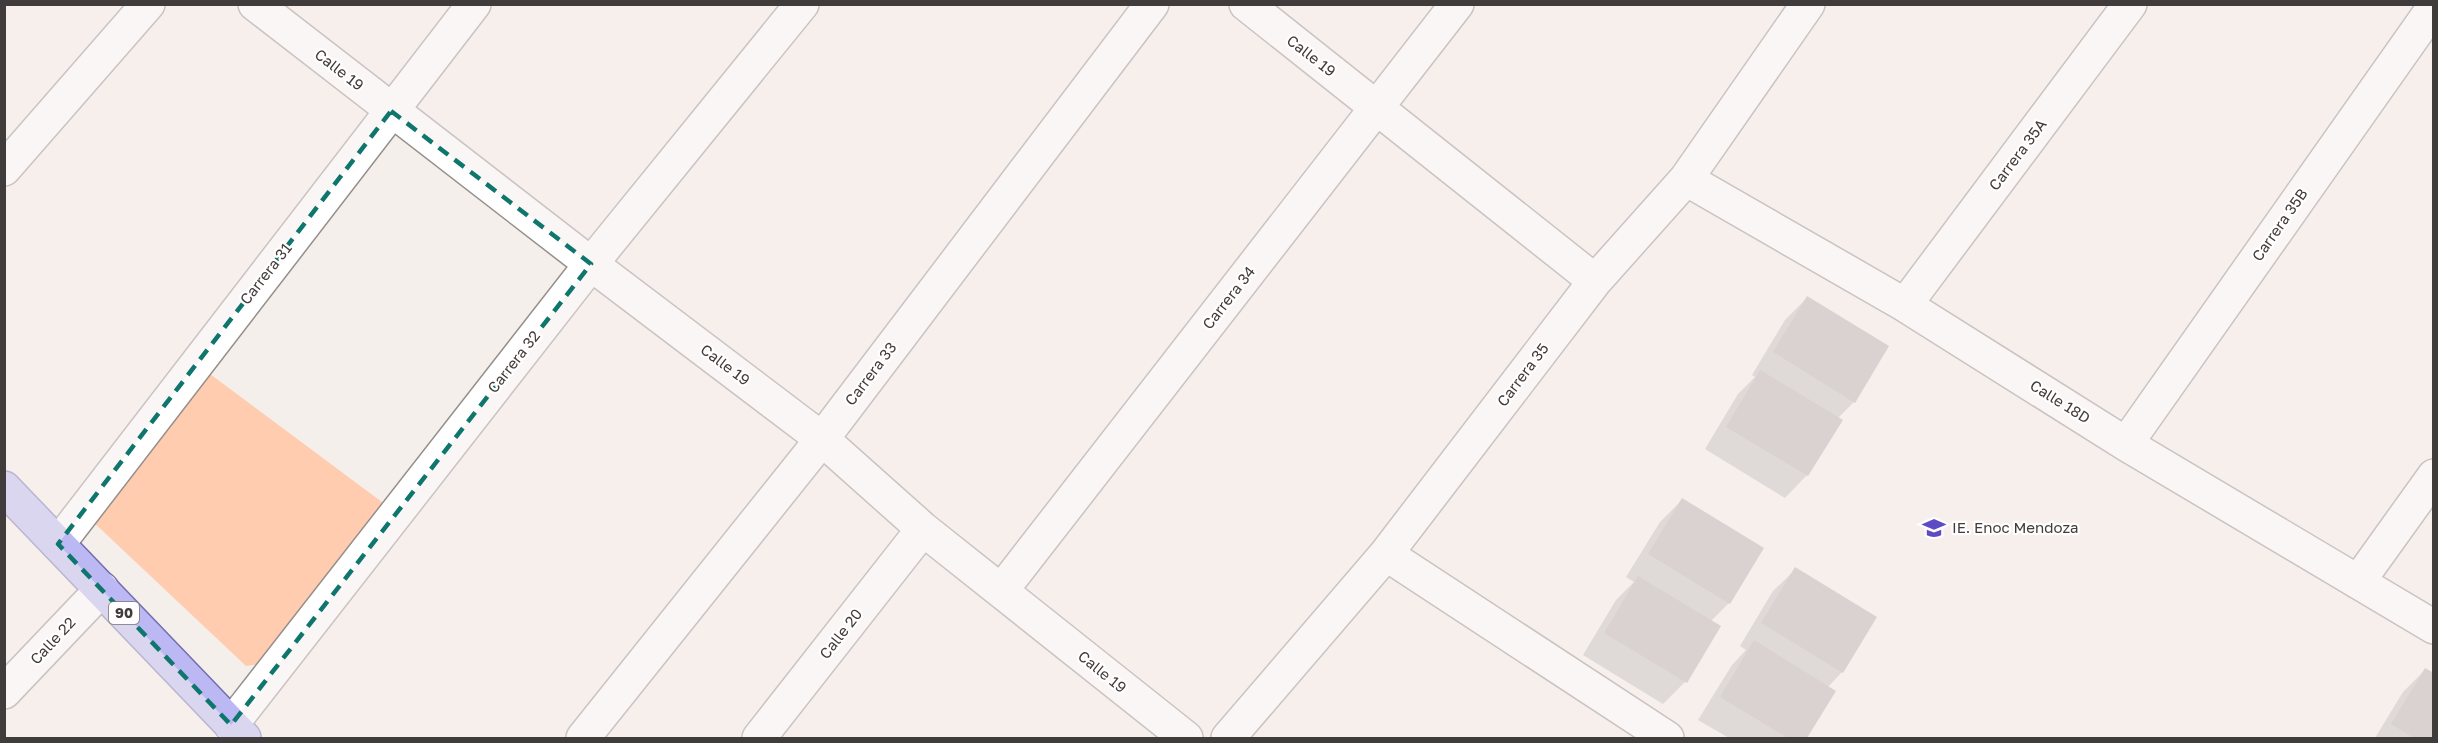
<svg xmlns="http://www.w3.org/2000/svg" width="2438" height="743" viewBox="0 0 2438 743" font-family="'Golos Text',sans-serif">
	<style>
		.green { fill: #ffccb0 }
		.shadow { fill: #0003 }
		.building { fill: #b6b0ad }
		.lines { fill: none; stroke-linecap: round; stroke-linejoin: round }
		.street-casing { stroke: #958f8c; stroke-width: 36 }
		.primary-casing { stroke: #726ead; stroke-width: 36 }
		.street { stroke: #fff; stroke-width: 33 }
		.primary { stroke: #bbb8f3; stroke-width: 33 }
		.marked { fill: none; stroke: #0f766e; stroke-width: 4.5; stroke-dasharray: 12 8; stroke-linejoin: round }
		.labels { text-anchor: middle; stroke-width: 4.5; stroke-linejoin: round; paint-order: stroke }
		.shield { fill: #fffdfd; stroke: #797675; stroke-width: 1.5 }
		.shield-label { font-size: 14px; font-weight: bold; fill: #3f3c3b }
		.street-label { font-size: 15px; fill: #3f3c3b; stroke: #fffdfd }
		.poi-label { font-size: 15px; fill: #3f3c3b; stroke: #fffdfd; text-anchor: start }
	</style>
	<rect width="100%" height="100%" fill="#f5efec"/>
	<path class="green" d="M206,371L390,508L275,662L246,666L90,519Z"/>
	<path class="shadow" d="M1807,298L1854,402L1837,419L1841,421L1807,475L1785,498L1705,449L1738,394L1755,377L1752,375L1785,320Z
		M1682,500L1762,548L1729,603L1710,622L1685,682L1663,704L1583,655L1616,600L1634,582L1626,577L1660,522Z
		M1796,569L1842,672L1828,687L1834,691L1805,738H1729L1698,720L1732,665L1746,650L1740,646L1773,591Z
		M2425,670L2434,675V738H2375L2403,692Z"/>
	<path class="building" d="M1807,296L1889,346L1855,403L1773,352Z
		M1760,370L1843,420L1808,476L1726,427Z
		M1682,498L1764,548L1730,604L1648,554Z
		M1795,567L1877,617L1843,673L1761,623Z
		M1638,576L1721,626L1687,683L1604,633Z
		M1754,640L1836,691L1807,738H1788L1720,697Z
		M2425,668L2434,673V738H2414L2391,724Z"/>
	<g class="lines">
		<g class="street-casing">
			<path id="street" d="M255,4L591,264L822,439L923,529L1186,738
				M1246,4L1595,281
				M4,169L148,4
				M1686,179L1905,305L2126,444L2434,627
				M1905,305L2130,4
				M2126,444L2434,7
				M58,544L474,4
				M1386,554L1667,738
				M2358,582L2434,476
				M1001,591L1457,4
				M4,692L102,589
				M231,725L591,264L802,4
				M583,738L822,439L1152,4
				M759,738L923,529
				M1228,738L1386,554L1595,281L1686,179L1808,4"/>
		</g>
		<g class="primary-casing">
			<path id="primary" d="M4,488L244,738"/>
		</g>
		<use href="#street" class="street"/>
		<use href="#primary" class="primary"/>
	</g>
	<path d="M0 0H2438V743H0ZM391,111L591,264L231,725L58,544Z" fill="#f5efec" fill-opacity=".55" fill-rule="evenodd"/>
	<path class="marked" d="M391,111L591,264L231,725L58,544Z"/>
	<defs>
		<g id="school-bare" transform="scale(1.8)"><path d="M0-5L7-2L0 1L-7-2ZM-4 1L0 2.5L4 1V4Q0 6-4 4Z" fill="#5c4bc4" stroke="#fffdfd" stroke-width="2.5" paint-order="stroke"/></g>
	</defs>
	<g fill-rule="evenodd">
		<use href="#school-bare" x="1934" y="528"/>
	</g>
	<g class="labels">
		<rect class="shield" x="109" y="602" width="30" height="22" rx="4.5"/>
		<g class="shield-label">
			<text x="124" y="618">90</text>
		</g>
		<g class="street-label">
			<text transform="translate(1311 56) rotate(38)" y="5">Calle 19</text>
			<text transform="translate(339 70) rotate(38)" y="5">Calle 19</text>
			<text transform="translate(2018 155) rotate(-53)" y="5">Carrera 35A</text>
			<text transform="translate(2280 225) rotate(-55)" y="5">Carrera 35B</text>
			<text transform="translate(266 274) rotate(-52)" y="5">Carrera 31</text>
			<text transform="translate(1229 298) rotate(-52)" y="5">Carrera 34</text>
			<text transform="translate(514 362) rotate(-52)" y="5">Carrera 32</text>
			<text transform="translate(725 365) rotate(37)" y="5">Calle 19</text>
			<text transform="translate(871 374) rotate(-53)" y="5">Carrera 33</text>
			<text transform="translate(1523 375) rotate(-53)" y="5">Carrera 35</text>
			<text transform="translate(2060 402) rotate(32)" y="5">Calle 18D</text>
			<text transform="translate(841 634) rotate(-52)" y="5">Calle 20</text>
			<text transform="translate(53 641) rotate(-47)" y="5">Calle 22</text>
			<text transform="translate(1102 672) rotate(39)" y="5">Calle 19</text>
		</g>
		<g class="poi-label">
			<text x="1952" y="533">IE. Enoc Mendoza</text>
		</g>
	</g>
	<rect width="2438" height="743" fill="none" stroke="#3f3c3b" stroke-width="12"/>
</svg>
